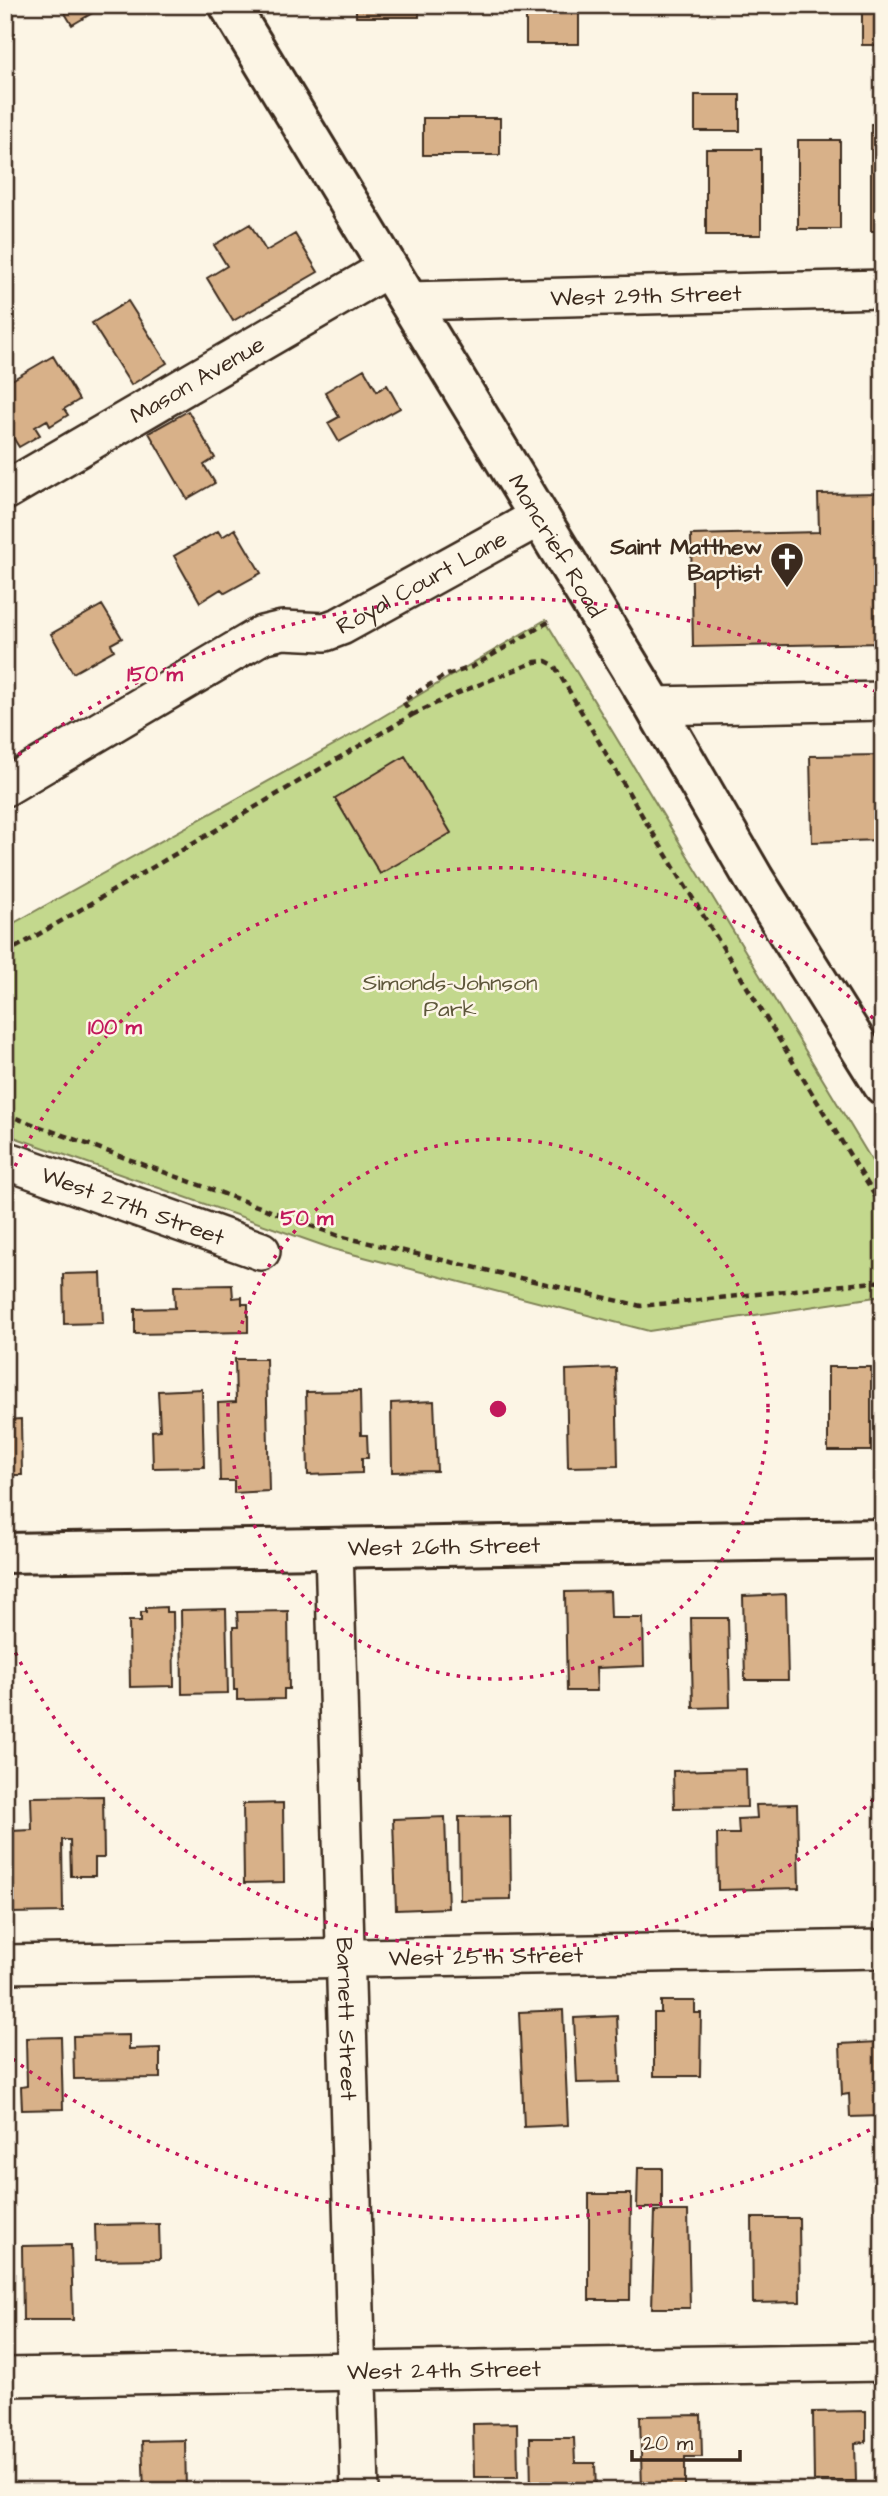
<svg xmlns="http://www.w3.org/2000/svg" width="888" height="2496" viewBox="0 0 888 2496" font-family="'Architects Daughter',sans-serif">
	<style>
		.built { fill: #f1e1c9 }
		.green { fill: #c3d88d; stroke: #7f8156; stroke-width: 2 }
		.building { fill: #d8b189; stroke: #3b2a1e; stroke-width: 2 }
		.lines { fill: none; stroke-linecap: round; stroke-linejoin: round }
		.minor-casing { stroke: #3b2a1e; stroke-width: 42 }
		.tertiary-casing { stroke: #3b2a1e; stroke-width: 44 }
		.secondary-casing { stroke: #3b2a1e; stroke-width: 44 }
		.path { stroke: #3b2a1e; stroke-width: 4.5; stroke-dasharray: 7 5; stroke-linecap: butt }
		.minor { stroke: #fcf5e5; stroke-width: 37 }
		.tertiary { stroke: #fcf5e5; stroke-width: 38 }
		.secondary { stroke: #fcf5e5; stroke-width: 38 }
		.ring { fill: none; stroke: #c2185b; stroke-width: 3.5; stroke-dasharray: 3.5 7 }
		.labels { text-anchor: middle; stroke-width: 5; stroke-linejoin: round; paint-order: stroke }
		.street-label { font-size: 23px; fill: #3b2a1e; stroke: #fcf5e5 }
		.poi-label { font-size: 23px; font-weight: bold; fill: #3b2a1e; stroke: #fcf5e5; text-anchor: end }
		.park-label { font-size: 23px; fill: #5d563a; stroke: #fcf5e5 }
		.centre { fill: #c2185b; stroke: #fcf5e5; stroke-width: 3.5 }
		.ring-label { font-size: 21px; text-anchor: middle; font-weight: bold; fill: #c2185b; stroke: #fcf5e5; stroke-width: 5; stroke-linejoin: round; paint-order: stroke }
	</style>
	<rect width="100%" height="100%" fill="#fcf5e5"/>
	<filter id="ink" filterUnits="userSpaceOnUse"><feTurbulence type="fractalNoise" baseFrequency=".0143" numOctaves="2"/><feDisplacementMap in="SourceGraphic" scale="14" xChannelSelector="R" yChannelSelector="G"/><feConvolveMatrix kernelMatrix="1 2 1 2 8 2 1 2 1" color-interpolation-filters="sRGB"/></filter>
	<g filter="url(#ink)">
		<path class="built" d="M883,1296V1515H877L873,1297Z"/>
		<path class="green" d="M545,620L883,1179V1296L649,1331L333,1249L5,1134V928L355,733Z"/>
		<path class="building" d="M60,5H106L72,25Z
			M356,5H419V17H356Z
			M526,5H579V44H526Z
			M620,5H667V12H620Z
			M862,5H883V45H862Z
			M695,95H740V131H695Z
			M423,118H500V155H423Z
			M871,124H883V231H871Z
			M798,140H840V229H798Z
			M706,149H761V235H706Z
			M250,224L266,251L295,234L318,272L233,321L207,278L227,266L214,245Z
			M128,301L167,363L131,385L92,323Z
			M53,356L79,400L64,409L68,415L50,426L47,420L35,427L40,435L19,447L5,425V384Z
			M364,369L377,391L387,385L400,408L339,442L328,423L339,417L325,392Z
			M188,411L215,458L204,465L215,483L187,499L149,433Z
			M883,493V643L693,647L691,535L819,532L818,494Z
			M235,529L261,573L225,593L221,589L200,602L174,556L218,531L222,537Z
			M102,605L122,638L111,644L114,650L73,673L51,634Z
			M883,755V840L812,842L810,756Z
			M405,756L451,833L380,874L335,798Z
			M101,1273L103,1323L64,1324L63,1274Z
			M232,1285L233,1298L242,1297V1304H248V1332L135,1334V1309L175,1308L174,1286Z
			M235,1359H266L269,1491L234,1493V1481H220L218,1403L236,1402Z
			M828,1367H871V1451H828Z
			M616,1368L618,1466L568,1467L566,1370Z
			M202,1389L204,1467L153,1468L152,1431L160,1430L158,1391Z
			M360,1391L361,1435H367L368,1458H362V1473L308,1475L306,1392Z
			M434,1401L437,1471L392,1472L391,1403Z
			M21,1419L22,1475H5V1420Z
			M610,1591L611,1618H643L644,1666L596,1668L597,1691H567L565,1592Z
			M786,1594L788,1680H745L743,1596Z
			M166,1607V1612H173L174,1686L130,1687L129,1621H141V1612H146V1608Z
			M226,1609L228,1693L182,1694L181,1610Z
			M288,1611L289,1689H284V1699L237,1700V1690H234L233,1627H238L237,1612Z
			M691,1618H728L730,1707L693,1708Z
			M746,1769L747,1807L674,1808L673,1771Z
			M103,1796L104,1858H95V1876H71L70,1840H62L63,1912L11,1913L10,1831L32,1830L31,1797Z
			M283,1803L284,1882L244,1883L243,1804Z
			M797,1804L799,1888L718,1890L717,1834H739L738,1819L757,1818L756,1805Z
			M510,1816L511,1899L460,1900L459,1817Z
			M445,1817L448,1908L396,1910L393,1819Z
			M661,2001H695V2013H701L700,2076H654V2013H661Z
			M563,2010L568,2125L524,2127L519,2012Z
			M617,2016L620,2082L577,2083L574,2018Z
			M129,2035V2049L160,2048V2078L74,2079L73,2036Z
			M61,2037L63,2109L22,2110L21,2087L27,2086L26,2038Z
			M878,2042L881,2116L850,2117L849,2094L842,2095L840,2044Z
			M638,2168H662V2208H637Z
			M589,2194H631L630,2300H589Z
			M655,2211H688L690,2308H652Z
			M752,2218H799L800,2302L753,2303Z
			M159,2224L160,2259L96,2260L95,2225Z
			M71,2245L73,2320H23L22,2246Z
			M866,2411V2442L855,2443L856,2481H814L813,2412Z
			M701,2415L702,2457H685V2491H642L640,2416Z
			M517,2423L518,2477H474L473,2424Z
			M530,2438H574L575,2463H595L596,2491H531Z
			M185,2440L186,2491H144L142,2441Z"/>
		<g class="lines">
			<g class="minor-casing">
				<g id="minor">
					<path id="s1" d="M408,301L883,289"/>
					<path id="s2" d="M5,491L388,268"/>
					<path d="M654,706L883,701"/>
					<path id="s3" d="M5,787L262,635L283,630L325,632L341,626L539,517"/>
					<path id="s4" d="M5,1160L261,1251"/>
					<path id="s5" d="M334,1547L360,2491"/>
					<path id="s6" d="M5,1964L883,1949"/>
					<path id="s7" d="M5,2377L883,2362"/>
				</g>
			</g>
			<g class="tertiary-casing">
				<g id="tertiary">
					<path id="s8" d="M229,5L654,706L754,879L883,1085"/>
				</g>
			</g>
			<g class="secondary-casing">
				<g id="secondary">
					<path id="s9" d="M5,1553L883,1539"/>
				</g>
			</g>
			<path class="path" d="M412,715L451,696L535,662L546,661L554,665L643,817L883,1209
				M5,954L412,715L403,701L444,676L472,667L550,621
				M5,1114L339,1236L641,1306L883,1281"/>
			<use href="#minor" class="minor"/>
			<use href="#tertiary" class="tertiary"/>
			<use href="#secondary" class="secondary"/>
		</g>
	</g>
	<g class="ring">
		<circle cx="498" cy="1409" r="270"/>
		<path d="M881 1792A541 541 0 0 1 6 1633M6 1185A541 541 0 0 1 881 1026"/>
		<path d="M879 2125A811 811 0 0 1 10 2057M10 761A811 811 0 0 1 879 693"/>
	</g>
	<defs>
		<g id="church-pin" transform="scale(1.75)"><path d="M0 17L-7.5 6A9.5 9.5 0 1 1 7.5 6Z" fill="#3b2a1e" stroke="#fcf5e5"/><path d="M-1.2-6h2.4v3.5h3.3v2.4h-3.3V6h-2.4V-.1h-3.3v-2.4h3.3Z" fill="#fff"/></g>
	</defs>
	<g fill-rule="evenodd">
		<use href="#church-pin" x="787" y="559"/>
	</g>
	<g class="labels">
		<g class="street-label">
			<text dy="8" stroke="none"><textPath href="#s1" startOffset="238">West 29th Street</textPath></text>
			<text dy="8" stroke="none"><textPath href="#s2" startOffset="222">Mason Avenue</textPath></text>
			<text dy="8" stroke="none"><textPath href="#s8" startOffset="632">Moncrief Road</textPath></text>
			<text dy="8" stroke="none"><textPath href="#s3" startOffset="471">Royal Court Lane</textPath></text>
			<text dy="8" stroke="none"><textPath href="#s4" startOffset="136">West 27th Street</textPath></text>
			<text dy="8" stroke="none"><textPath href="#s9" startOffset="439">West 26th Street</textPath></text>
			<text dy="8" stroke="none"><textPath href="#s6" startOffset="481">West 25th Street</textPath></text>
			<text dy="8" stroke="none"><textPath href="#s5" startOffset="472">Barnett Street</textPath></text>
			<text dy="8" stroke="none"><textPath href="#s7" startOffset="439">West 24th Street</textPath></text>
		</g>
		<g class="poi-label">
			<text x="762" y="554">Saint Matthew<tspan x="762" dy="26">Baptist</tspan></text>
		</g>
		<g class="park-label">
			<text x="450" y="990">Simonds-Johnson<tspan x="450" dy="26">Park</tspan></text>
		</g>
	</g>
	<circle cx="498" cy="1409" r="10" class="centre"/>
	<g class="ring-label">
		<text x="155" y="681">150 m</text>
		<text x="115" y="1034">100 m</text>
		<text x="307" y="1225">50 m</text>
	</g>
	<rect width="888" height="2496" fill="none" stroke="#fcf5e5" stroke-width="28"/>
	<rect x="14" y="14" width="860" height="2468" fill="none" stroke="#3b2a1e" stroke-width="2.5" filter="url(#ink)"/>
	<path d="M632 2450v10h108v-10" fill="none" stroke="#3b2a1e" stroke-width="3.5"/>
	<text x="643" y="2450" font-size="21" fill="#3b2a1e" stroke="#fcf5e5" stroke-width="5" paint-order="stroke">20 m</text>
</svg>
